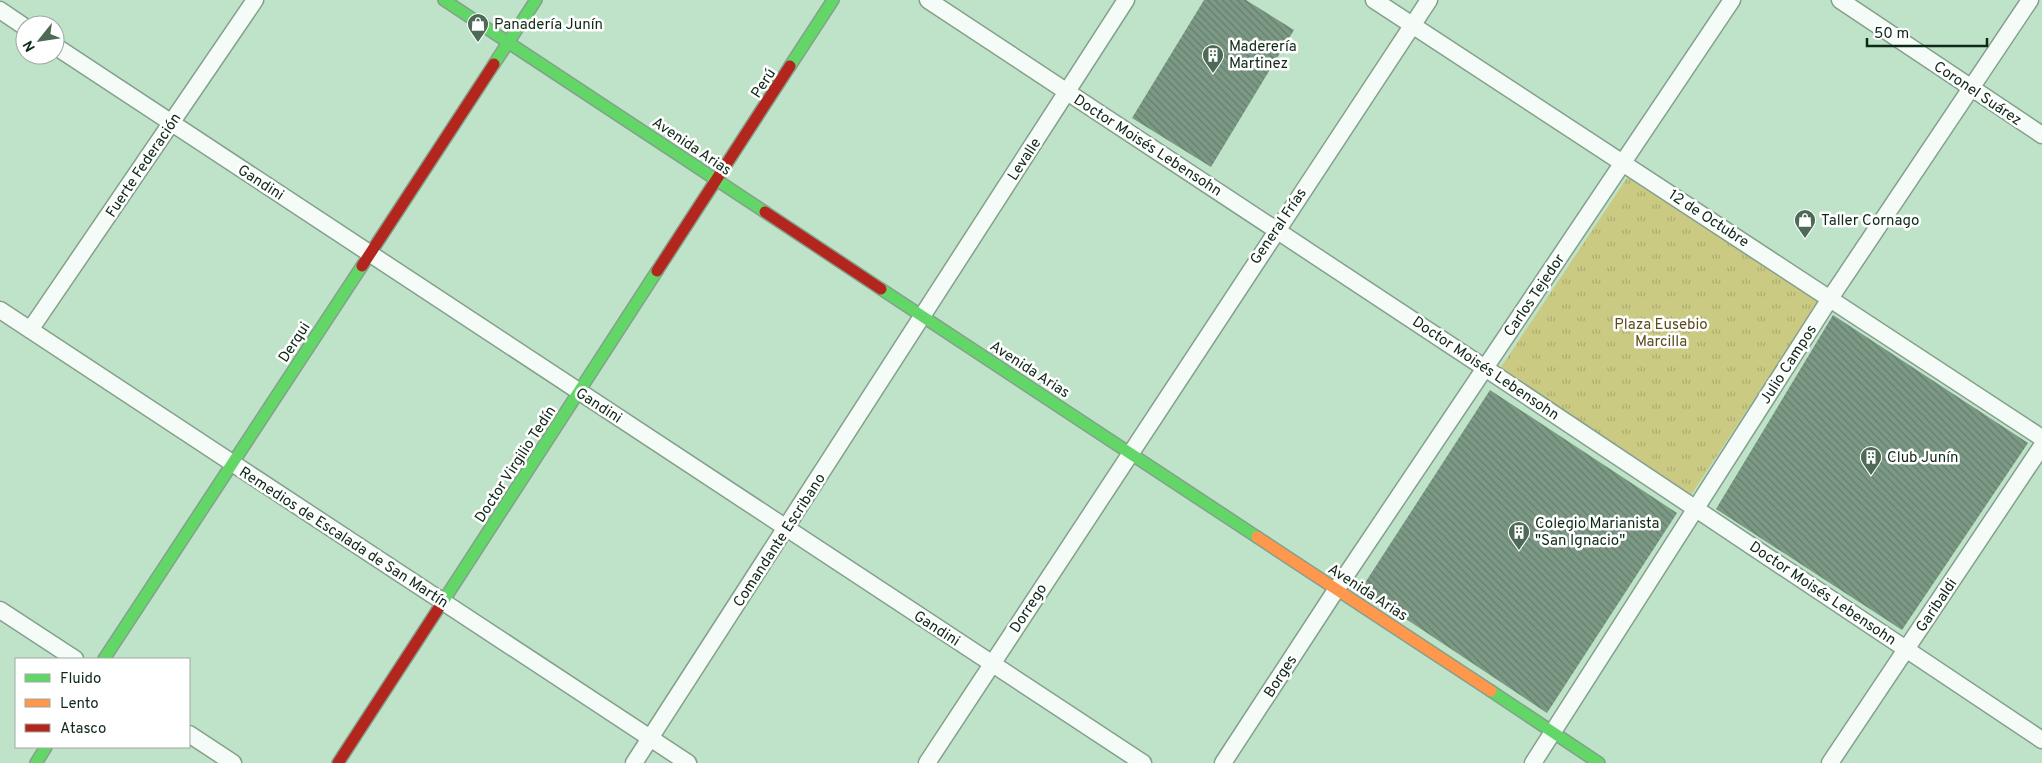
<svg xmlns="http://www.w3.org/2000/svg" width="2042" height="763" viewBox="0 0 2042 763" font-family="Overpass,sans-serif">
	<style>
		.park { fill: url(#park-tufts) }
		.building { fill: url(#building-back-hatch) }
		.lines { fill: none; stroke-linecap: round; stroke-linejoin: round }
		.street-casing { stroke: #84a08d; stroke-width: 19 }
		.fast-casing { stroke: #84a08d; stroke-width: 14 }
		.slow-casing { stroke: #84a08d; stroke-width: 14 }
		.jam-casing { stroke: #84a08d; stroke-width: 14 }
		.street { stroke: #f5fbf7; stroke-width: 16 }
		.fast { stroke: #63d668; stroke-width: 11 }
		.slow { stroke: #ff974d; stroke-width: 11 }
		.jam { stroke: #b3261e; stroke-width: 11 }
		.labels { text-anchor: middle; stroke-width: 5; stroke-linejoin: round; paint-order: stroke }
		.poi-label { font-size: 15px; fill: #0f2918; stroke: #fff; text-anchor: start }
		.street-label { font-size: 15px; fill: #0f2918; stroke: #fff }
		.park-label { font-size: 15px; fill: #5a4c1b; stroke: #fff }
	</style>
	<defs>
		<pattern id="park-tufts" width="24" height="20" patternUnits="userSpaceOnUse" patternTransform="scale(1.25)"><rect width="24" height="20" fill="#caca82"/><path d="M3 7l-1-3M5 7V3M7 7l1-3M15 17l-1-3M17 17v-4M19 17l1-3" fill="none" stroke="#acae70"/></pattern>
		<pattern id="building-back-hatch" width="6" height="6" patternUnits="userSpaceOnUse" patternTransform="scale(1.25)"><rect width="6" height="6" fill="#7c9985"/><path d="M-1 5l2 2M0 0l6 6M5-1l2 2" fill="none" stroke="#647d6c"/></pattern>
	</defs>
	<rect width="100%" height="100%" fill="#bfe3c9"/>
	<path class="park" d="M1629,175L1819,301L1691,495L1499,370Z"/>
	<path class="building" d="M1204,0H1246L1294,30L1211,167L1132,118Z
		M1833,315L2028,443L1902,630L1716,509Z
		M1490,390L1677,513L1547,713L1361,589Z"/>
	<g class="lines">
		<g class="street-casing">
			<path id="street" d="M928,0L1485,368L2042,740
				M1374,0L2042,438
				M1840,0L2042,135
				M0,10L25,27
				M55,46L1143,763
				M0,310L688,763
				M30,330L255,0
				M0,610L75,659
				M189,734L233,763
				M634,763L1126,0
				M927,763L1429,0
				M1223,763L1336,590L1732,0
				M1533,763L1831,297L2030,0
				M1830,763L2042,446"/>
		</g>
		<g class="fast-casing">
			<path id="fast" d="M444,0L765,212
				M494,64L536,0
				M790,66L833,0
				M881,289L1257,537
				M442,603L657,271
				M104,659L362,266
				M1491,691L1599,763
				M36,763L46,747"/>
		</g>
		<g class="slow-casing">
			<path id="slow" d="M1257,537L1491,691"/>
		</g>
		<g class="jam-casing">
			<path id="jam" d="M765,212L881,289
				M362,266L494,64
				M657,271L790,66
				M338,763L442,603"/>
		</g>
		<use href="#street" class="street"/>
		<use href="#fast" class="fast"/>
		<use href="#slow" class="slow"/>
		<use href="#jam" class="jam"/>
	</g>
	<defs>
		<g id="shop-pin" transform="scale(1.125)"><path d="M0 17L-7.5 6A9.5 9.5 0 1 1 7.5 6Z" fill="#4d6a56" stroke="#fff"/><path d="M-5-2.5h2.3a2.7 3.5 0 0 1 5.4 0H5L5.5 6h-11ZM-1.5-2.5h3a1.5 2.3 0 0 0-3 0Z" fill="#fff"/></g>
		<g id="building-pin" transform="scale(1.125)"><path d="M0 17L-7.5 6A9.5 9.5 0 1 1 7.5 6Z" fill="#4d6a56" stroke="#fff"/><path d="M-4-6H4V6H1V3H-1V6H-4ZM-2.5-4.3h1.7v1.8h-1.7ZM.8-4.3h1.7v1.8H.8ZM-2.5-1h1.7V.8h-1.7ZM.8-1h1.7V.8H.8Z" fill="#fff"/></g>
	</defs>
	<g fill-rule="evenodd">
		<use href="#shop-pin" x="478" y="24"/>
		<use href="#building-pin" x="1213" y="55"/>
		<use href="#shop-pin" x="1805" y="220"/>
		<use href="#building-pin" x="1871" y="457"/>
		<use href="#building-pin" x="1519" y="532"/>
	</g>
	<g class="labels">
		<g class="poi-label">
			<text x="494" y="29">Panadería Junín</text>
			<text x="1229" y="51">Maderería<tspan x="1229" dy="17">Martinez</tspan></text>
			<text x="1821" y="225">Taller Cornago</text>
			<text x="1887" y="462">Club Junín</text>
			<text x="1535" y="528">Colegio Marianista<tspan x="1535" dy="17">"San Ignacio"</tspan></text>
		</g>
		<g class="street-label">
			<text transform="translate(763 83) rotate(-57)" y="5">Perú</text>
			<text transform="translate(1978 93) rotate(34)" y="5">Coronel Suárez</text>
			<text transform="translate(1148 145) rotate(33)" y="5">Doctor Moisés Lebensohn</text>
			<text transform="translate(692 146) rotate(34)" y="5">Avenida Arias</text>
			<text transform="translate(1024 159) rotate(-57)" y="5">Levalle</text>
			<text transform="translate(143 165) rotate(-56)" y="5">Fuerte Federación</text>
			<text transform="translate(261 182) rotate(33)" y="5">Gandini</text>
			<text transform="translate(1709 218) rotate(33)" y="5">12 de Octubre</text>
			<text transform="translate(1278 226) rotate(-56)" y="5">General Frías</text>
			<text transform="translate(1534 295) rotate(-56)" y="5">Carlos Tejedor</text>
			<text transform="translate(294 342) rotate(-57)" y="5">Derqui</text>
			<text transform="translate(1788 364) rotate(-57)" y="5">Julio Campos</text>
			<text transform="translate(1486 368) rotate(34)" y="5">Doctor Moisés Lebensohn</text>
			<text transform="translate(1030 369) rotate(33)" y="5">Avenida Arias</text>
			<text transform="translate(599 405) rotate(33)" y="5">Gandini</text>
			<text transform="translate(515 464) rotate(-57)" y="5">Doctor Virgilio Tedín</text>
			<text transform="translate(344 537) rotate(33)" y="5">Remedios de Escalada de San Martín</text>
			<text transform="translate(779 540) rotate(-57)" y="5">Comandante Escribano</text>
			<text transform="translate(1368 592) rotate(33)" y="5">Avenida Arias</text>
			<text transform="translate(1823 593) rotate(34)" y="5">Doctor Moisés Lebensohn</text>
			<text transform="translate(1936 605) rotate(-56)" y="5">Garibaldi</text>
			<text transform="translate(1028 608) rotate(-57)" y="5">Dorrego</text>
			<text transform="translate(937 628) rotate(33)" y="5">Gandini</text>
			<text transform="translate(1280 676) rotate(-57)" y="5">Borges</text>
		</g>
		<g class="park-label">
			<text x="1661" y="329">Plaza Eusebio<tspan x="1661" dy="17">Marcilla</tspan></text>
		</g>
	</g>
	<rect x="15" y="658" width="175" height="90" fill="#ffffff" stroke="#9fa9a3"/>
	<rect x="25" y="674" width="25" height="8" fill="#63d668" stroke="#9fa9a3"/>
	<text x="60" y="683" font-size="15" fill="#0f2918">Fluido</text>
	<rect x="25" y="699" width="25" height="8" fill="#ff974d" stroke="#9fa9a3"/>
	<text x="60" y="708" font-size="15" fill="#0f2918">Lento</text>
	<rect x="25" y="724" width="25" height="8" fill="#b3261e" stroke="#9fa9a3"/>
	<text x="60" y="733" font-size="15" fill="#0f2918">Atasco</text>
	<g transform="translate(40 40) rotate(240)"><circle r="24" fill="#ffffff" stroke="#9fa9a3"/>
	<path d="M0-4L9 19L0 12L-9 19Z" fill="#4d6a56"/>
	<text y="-8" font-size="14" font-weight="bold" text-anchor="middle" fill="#0f2918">N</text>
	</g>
	<path d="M1867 38v8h120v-8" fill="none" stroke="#0f2918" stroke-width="2.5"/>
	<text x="1874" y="38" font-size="15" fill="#0f2918" stroke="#ffffff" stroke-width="4" paint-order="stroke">50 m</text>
</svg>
